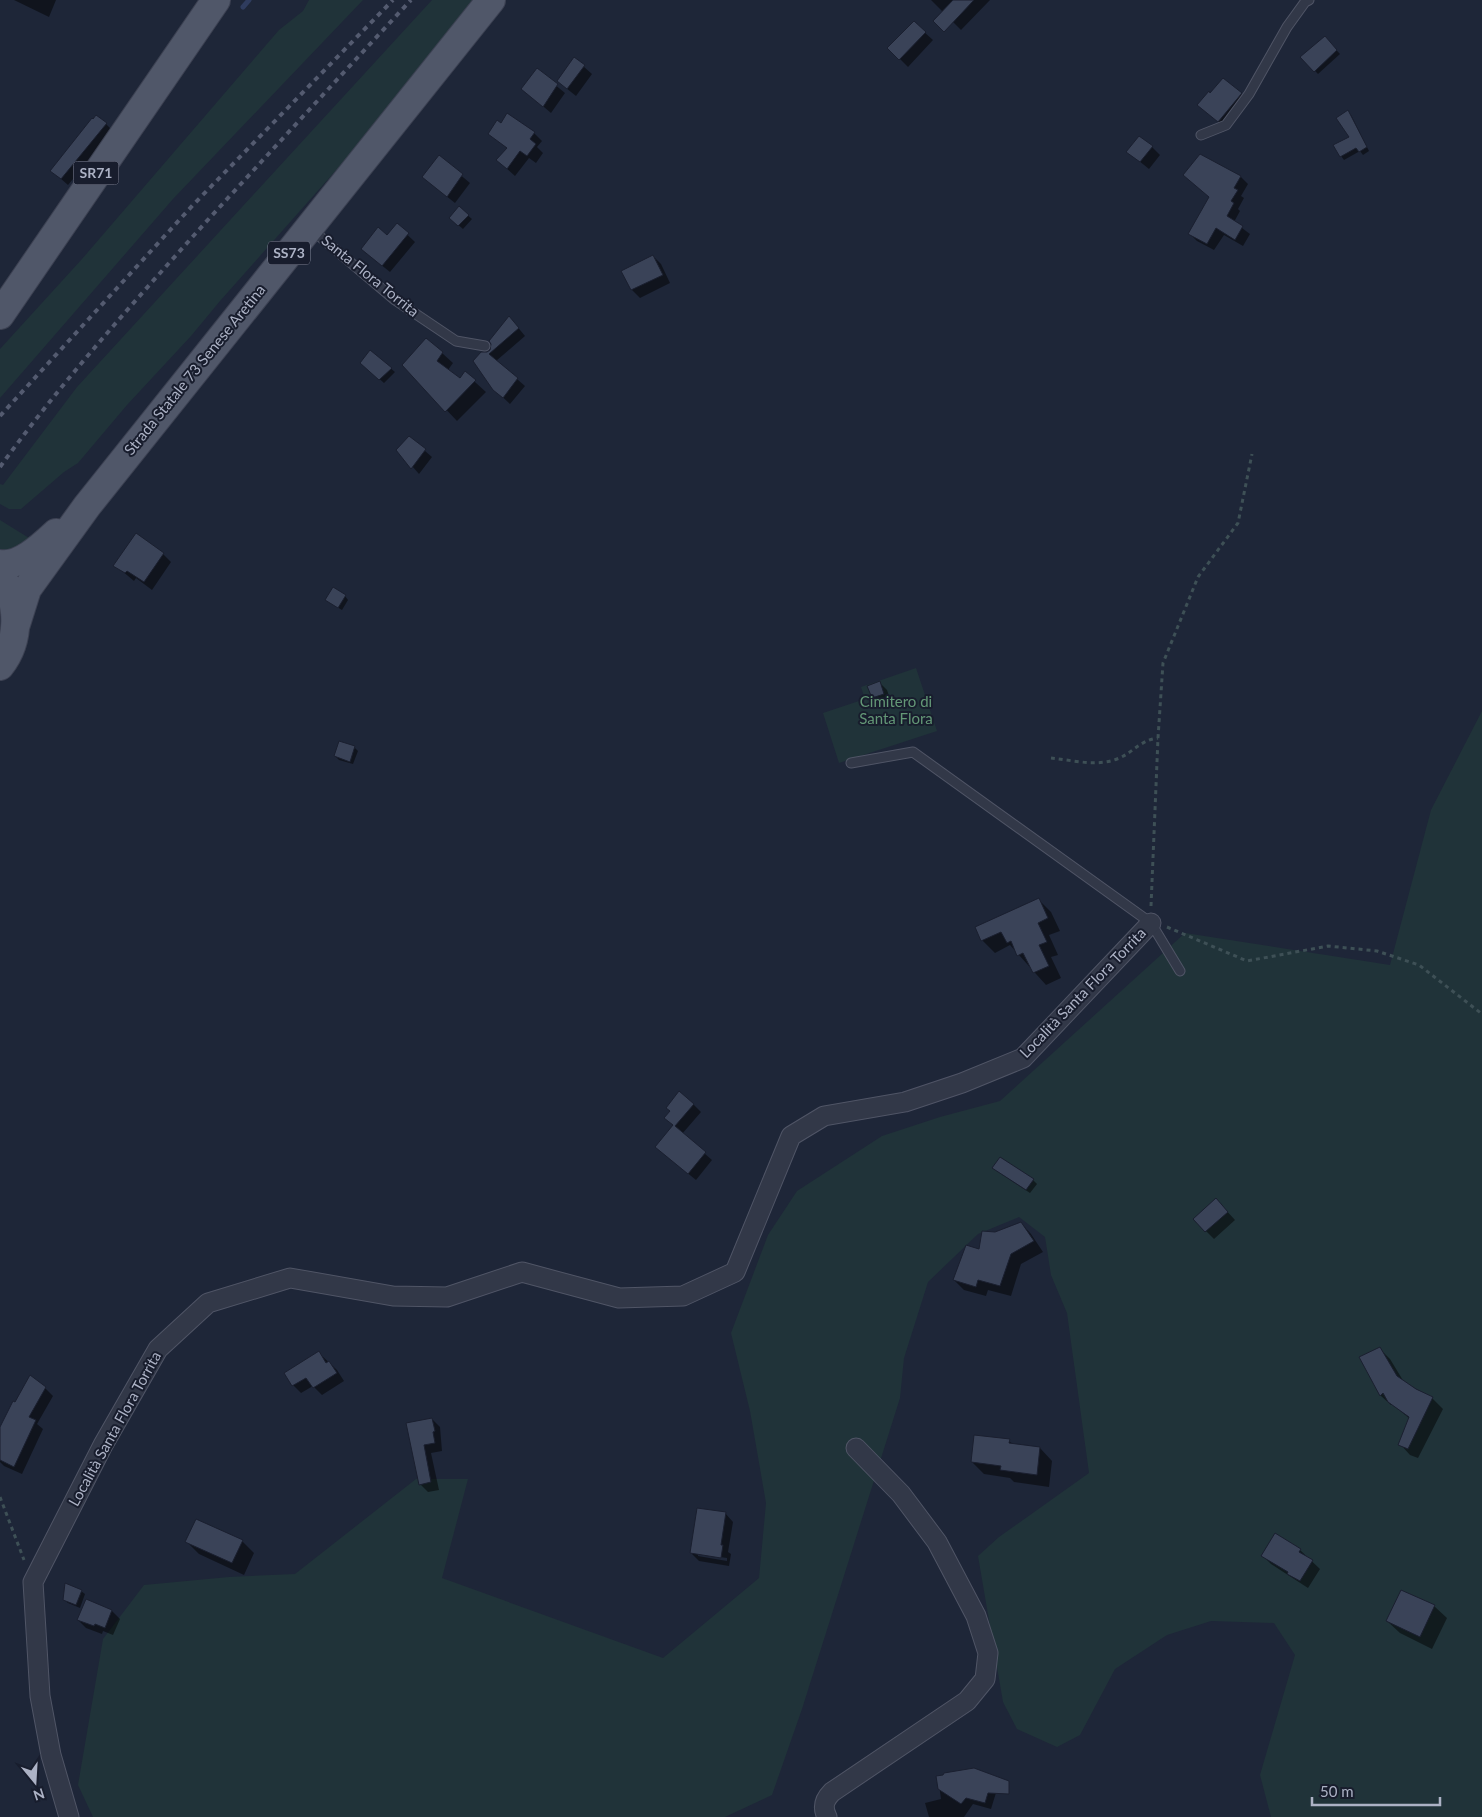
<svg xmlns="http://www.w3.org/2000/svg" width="1482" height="1817" viewBox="0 0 1482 1817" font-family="Lato,sans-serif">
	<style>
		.green { fill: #203339 }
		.shadow { fill: #0007; fill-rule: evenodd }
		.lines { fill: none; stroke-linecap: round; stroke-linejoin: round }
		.stream { stroke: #2f3c5e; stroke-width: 5 }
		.building { fill: #3a4358; stroke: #1a1f2f }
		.lane-casing { stroke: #505566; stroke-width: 11 }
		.street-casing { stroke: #505566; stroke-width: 21 }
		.primary-casing { stroke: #3c4152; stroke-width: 30 }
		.path { stroke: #3e5056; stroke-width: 3; stroke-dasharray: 4 4; stroke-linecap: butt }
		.lane { stroke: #323848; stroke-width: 9 }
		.street { stroke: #323848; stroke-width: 19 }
		.primary { stroke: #505769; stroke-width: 28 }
		.rail { stroke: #545b70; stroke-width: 4; stroke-dasharray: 5 5; stroke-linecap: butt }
		.labels { text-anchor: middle; stroke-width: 4; stroke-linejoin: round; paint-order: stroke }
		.shield { fill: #181d2d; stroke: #808597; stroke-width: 1 }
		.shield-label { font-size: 14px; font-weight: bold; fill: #acb2c5 }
		.street-label { font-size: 15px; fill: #acb2c5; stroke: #181d2d }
		.park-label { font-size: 15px; fill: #639776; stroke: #181d2d }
	</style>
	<rect width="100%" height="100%" fill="#1e2638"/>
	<path class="green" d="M309,0H363L173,199L0,398V349L82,259L279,30L303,11Z
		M432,0H475L378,123L220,301L191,336L127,405L78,463L64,472L21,509H9L0,504V484L3,485L77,387Z
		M0,520L29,538C20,544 11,551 0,551Z
		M916,668L937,731L839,763L823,713L865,699L861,687Z
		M1482,711V1817H1271L1260,1775L1295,1655L1274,1623L1211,1621L1167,1635L1115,1669L1080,1735L1057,1747L1017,1729L1003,1702L978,1556L999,1537L1089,1473L1067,1313L1051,1275L1045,1237L1019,1217L978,1234L928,1282L904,1358L900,1398L802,1709L772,1795L725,1817H93L78,1785L103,1639L144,1585L229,1577L295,1574L416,1479H468L442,1578L663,1658L759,1578L766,1503L750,1411L731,1333L768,1235L797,1191L882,1136L940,1117L1000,1101L1185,933L1390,965L1431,810Z"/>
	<path class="shadow" d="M14,0H56L49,17Z
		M931,0H990L961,30Z
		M914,23L933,40L908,67L889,48Z
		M1325,38L1340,54L1318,74L1302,57Z
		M575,59L592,74L576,96L566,88Z
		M537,70L565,93L551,113L531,96Z
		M1211,94H1241L1246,100L1224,126L1204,110Z
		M1348,112L1351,115L1369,151L1363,155L1360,151L1344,160L1341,156L1351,137Z
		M106,124L113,131L68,185L52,171Z
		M534,133L542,141L537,147L543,153L536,163L529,158L515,176L497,160L508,149L490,134Z
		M1152,147L1160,155L1149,169L1128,152Z
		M1200,155L1241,177L1248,184L1241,196L1244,198L1238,209L1240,211L1234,222L1250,234L1243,246L1224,235L1214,250L1197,241L1190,234L1210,198Z
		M439,157L470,183L455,203L431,184Z
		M459,208L472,219L463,229L450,218Z
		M397,225L415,242L390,272L370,256Z
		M653,256L661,264L670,283L640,298L632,290L623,271Z
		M516,325L525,336L496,361L525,386L510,404L494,389L487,353Z
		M370,351L395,372L384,383L365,366Z
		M442,353L453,363L448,370L460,379L465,373L486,392L457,421L404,365Z
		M410,438L432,457L419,474L398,450Z
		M163,554L171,562L152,590L136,578L134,581L115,565Z
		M345,596L348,600L342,610L330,603Z
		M879,682L887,690L891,702L882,706L874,698L868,686Z
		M354,747L358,751L353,764L339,760L335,756Z
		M1039,900L1051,912L1060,931L1049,935L1058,955L1051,957L1061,978L1046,985L1010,945L995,953L982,940Z
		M693,1104L701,1112L682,1134L712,1160L696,1180L664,1154L674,1126L666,1118Z
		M997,1171L1033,1180L1037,1184L1030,1193Z
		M1224,1208L1235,1220L1214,1239L1206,1231Z
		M1021,1223L1031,1234L1043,1252L1021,1264L1011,1296L988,1290L986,1296L964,1290L954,1280L996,1233Z
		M1380,1349L1390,1359L1404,1382L1432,1398L1443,1409L1418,1458L1410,1455L1400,1444L1410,1419L1392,1404L1391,1405L1381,1396L1360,1358Z
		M319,1353L337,1370L344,1381L322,1395L313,1386L301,1393L293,1385L286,1374Z
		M45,1388L53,1396L37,1424L43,1429L22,1474L4,1466L0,1462V1430L15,1404Z
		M432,1419L440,1427L442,1451L431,1453L439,1490L428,1492L420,1484L408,1424Z
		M1009,1441L1014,1445L1040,1448L1052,1461L1049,1487L1014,1482L1010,1478L984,1474L972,1462Z
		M725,1513L733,1522L728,1552L731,1554L729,1566L699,1561L691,1553ZM698,1554L727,1558V1561L698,1556Z
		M242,1541L254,1553L244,1575L199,1554L187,1542Z
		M1300,1550L1320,1569L1308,1588L1271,1564L1263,1556Z
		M81,1591L85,1594L80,1608L68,1603L64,1600Z
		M86,1601L112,1611L120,1619L113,1635L103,1631L102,1634L86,1628L78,1620Z
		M1434,1606L1447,1618L1432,1649L1400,1633L1387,1621Z
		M938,1777L999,1783L991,1809L973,1804L964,1817H929L925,1803L941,1799Z"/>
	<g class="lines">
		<path class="stream" d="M243,7L249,0"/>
	</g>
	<path class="building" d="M953,0H974L944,32L933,21Z
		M914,21L926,32L899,60L887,48Z
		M1325,36L1337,50L1314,72L1300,57Z
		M574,57L585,65L567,89L557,81Z
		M537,68L558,84L543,107L521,89Z
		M1223,78L1242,93L1218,122L1197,105L1209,91L1210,93Z
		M1348,110L1367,147L1359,152L1356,148L1340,157L1333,145L1349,137L1336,118Z
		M507,113L535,132L530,139L536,144L527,156L520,151L507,169L496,160L507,148L488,134L497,120L501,123Z
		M96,115L107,123L61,179L50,171L92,118L93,119Z
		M1139,136L1153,146L1140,162L1126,152Z
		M1200,154L1241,176L1234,188L1238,190L1231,201L1234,203L1227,216L1243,226L1235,240L1216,228L1207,244L1188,234L1209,197L1183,175Z
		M439,155L463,174L447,197L422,177Z
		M459,206L469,215L458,226L449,218Z
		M397,223L409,233L382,266L361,249L378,227L387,235Z
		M653,255L663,275L631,290L621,271Z
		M509,316L519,328L489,354L518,378L503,398L493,390L473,361L481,352H487L490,350L491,344L489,341Z
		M426,338L443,352L437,361L460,378L465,371L476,380L445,412L402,365Z
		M370,350L392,368L379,380L360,363Z
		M409,436L426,449L411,469L396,450Z
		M136,533L164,553L144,582L127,571L125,573L113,566Z
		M333,587L346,595L338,608L325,600Z
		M880,681L884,694L872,698L867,686Z
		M339,741L355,746L350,762L334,756Z
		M1039,898L1048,918L1038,923L1047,942L1039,945L1049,966L1033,973L1023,953L1017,956L1011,941L1007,943L1001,932L981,941L975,927Z
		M679,1091L694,1104L675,1126L706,1152L688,1174L655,1147L673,1125L664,1118L670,1111L666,1108Z
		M1000,1157L1034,1179L1026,1190L992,1168Z
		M1216,1198L1228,1212L1205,1232L1193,1219Z
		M1021,1222L1034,1241L1011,1254L1000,1286L978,1280L976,1287L953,1280L966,1245L979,1249L982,1231L995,1232Z
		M1380,1347L1397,1376L1416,1389L1433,1397L1408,1449L1398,1445L1409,1417L1388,1402L1383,1393L1380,1396L1359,1357Z
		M319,1351L326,1363L329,1361L337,1373L313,1388L306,1378L292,1386L284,1373Z
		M30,1375L46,1387L29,1417L36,1420L14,1467L0,1460V1427L13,1401L15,1402Z
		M432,1418L435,1431L433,1432L435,1443L424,1445L431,1482L419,1485L406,1423Z
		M974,1435L1010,1439L1009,1443L1040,1447L1037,1475L1000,1470L1001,1466L971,1462Z
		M697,1508L726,1512L721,1545H723L721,1558L690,1553Z
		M196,1519L243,1540L232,1563L185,1542Z
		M1275,1533L1301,1549L1299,1552L1313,1560L1300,1581L1287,1574L1288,1572L1261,1556Z
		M65,1583L82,1590L76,1605L63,1600Z
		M1401,1590L1435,1605L1420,1637L1386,1621Z
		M86,1599L112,1610L105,1628L95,1624L94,1626L77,1620Z
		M974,1768L1009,1781V1794L988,1793L985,1803L966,1798L961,1804L938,1789L936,1776L943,1775L944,1773Z"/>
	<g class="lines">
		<g class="lane-casing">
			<path id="lane" d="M1201,135L1226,125L1249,94L1287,27L1305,2L1309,0
				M311,229L395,300L456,341L485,346
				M851,763L913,752L1151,923L1180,971"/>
		</g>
		<g class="street-casing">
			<path id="street" d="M69,1817L51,1755L40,1696L33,1582L103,1445L158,1349L208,1303L290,1278L393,1296L447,1297L522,1272L619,1298L683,1296L735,1272L791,1136L824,1116L905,1102L962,1083L1023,1058L1151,923
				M827,1817C822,1807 824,1800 832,1792L967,1701L985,1679L988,1653L976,1616L937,1542L901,1494L856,1448"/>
		</g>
		<g class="primary-casing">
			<path id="primary" d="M0,315L216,0
				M0,564C20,567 42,546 56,533
				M0,576C21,601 20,641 0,666
				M16,624L27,589L87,506L491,0"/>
		</g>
		<path class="path" d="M1051,758C1072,760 1096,767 1117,759C1133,753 1140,740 1158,738
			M1151,906L1158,738L1163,663L1198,577L1238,523L1252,454
			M1167,927L1247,961L1328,946L1377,951L1419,965L1482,1014
			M0,1497L24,1560"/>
		<use href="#lane" class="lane"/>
		<use href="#street" class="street"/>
		<use href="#primary" class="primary"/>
		<path class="rail" d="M0,416L193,205L393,0
			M0,467C62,381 134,302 205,223C273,149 342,74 411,0"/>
	</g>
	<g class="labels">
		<g class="shield">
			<rect x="73.5" y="161.5" width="45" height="23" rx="4"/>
			<rect x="268" y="241.5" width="42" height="23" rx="4"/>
		</g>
		<g class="shield-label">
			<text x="96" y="178">SR71</text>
			<text x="289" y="258">SS73</text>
		</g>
		<g class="street-label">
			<text transform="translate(370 276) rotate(39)" y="5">Santa Flora Torrita</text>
			<text transform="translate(195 370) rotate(-51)" y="5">Strada Statale 73 Senese Aretina</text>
			<text transform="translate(1083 993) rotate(-46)" y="5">Località Santa Flora Torrita</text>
			<text transform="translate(115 1429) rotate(-61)" y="5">Località Santa Flora Torrita</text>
		</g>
		<g class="park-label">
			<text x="896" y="707">Cimitero di<tspan x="896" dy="17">Santa Flora</tspan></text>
		</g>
	</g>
	<g transform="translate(35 1782) rotate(162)" stroke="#181d2d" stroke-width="4" paint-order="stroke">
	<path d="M0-4L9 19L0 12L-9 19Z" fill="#acb2c5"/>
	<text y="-8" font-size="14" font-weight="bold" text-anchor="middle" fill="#acb2c5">N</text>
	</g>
	<path d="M1312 1797v8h128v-8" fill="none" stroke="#acb2c5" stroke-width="2.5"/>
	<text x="1320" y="1797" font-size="15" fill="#acb2c5" stroke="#181d2d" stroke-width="4" paint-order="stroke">50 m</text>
</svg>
